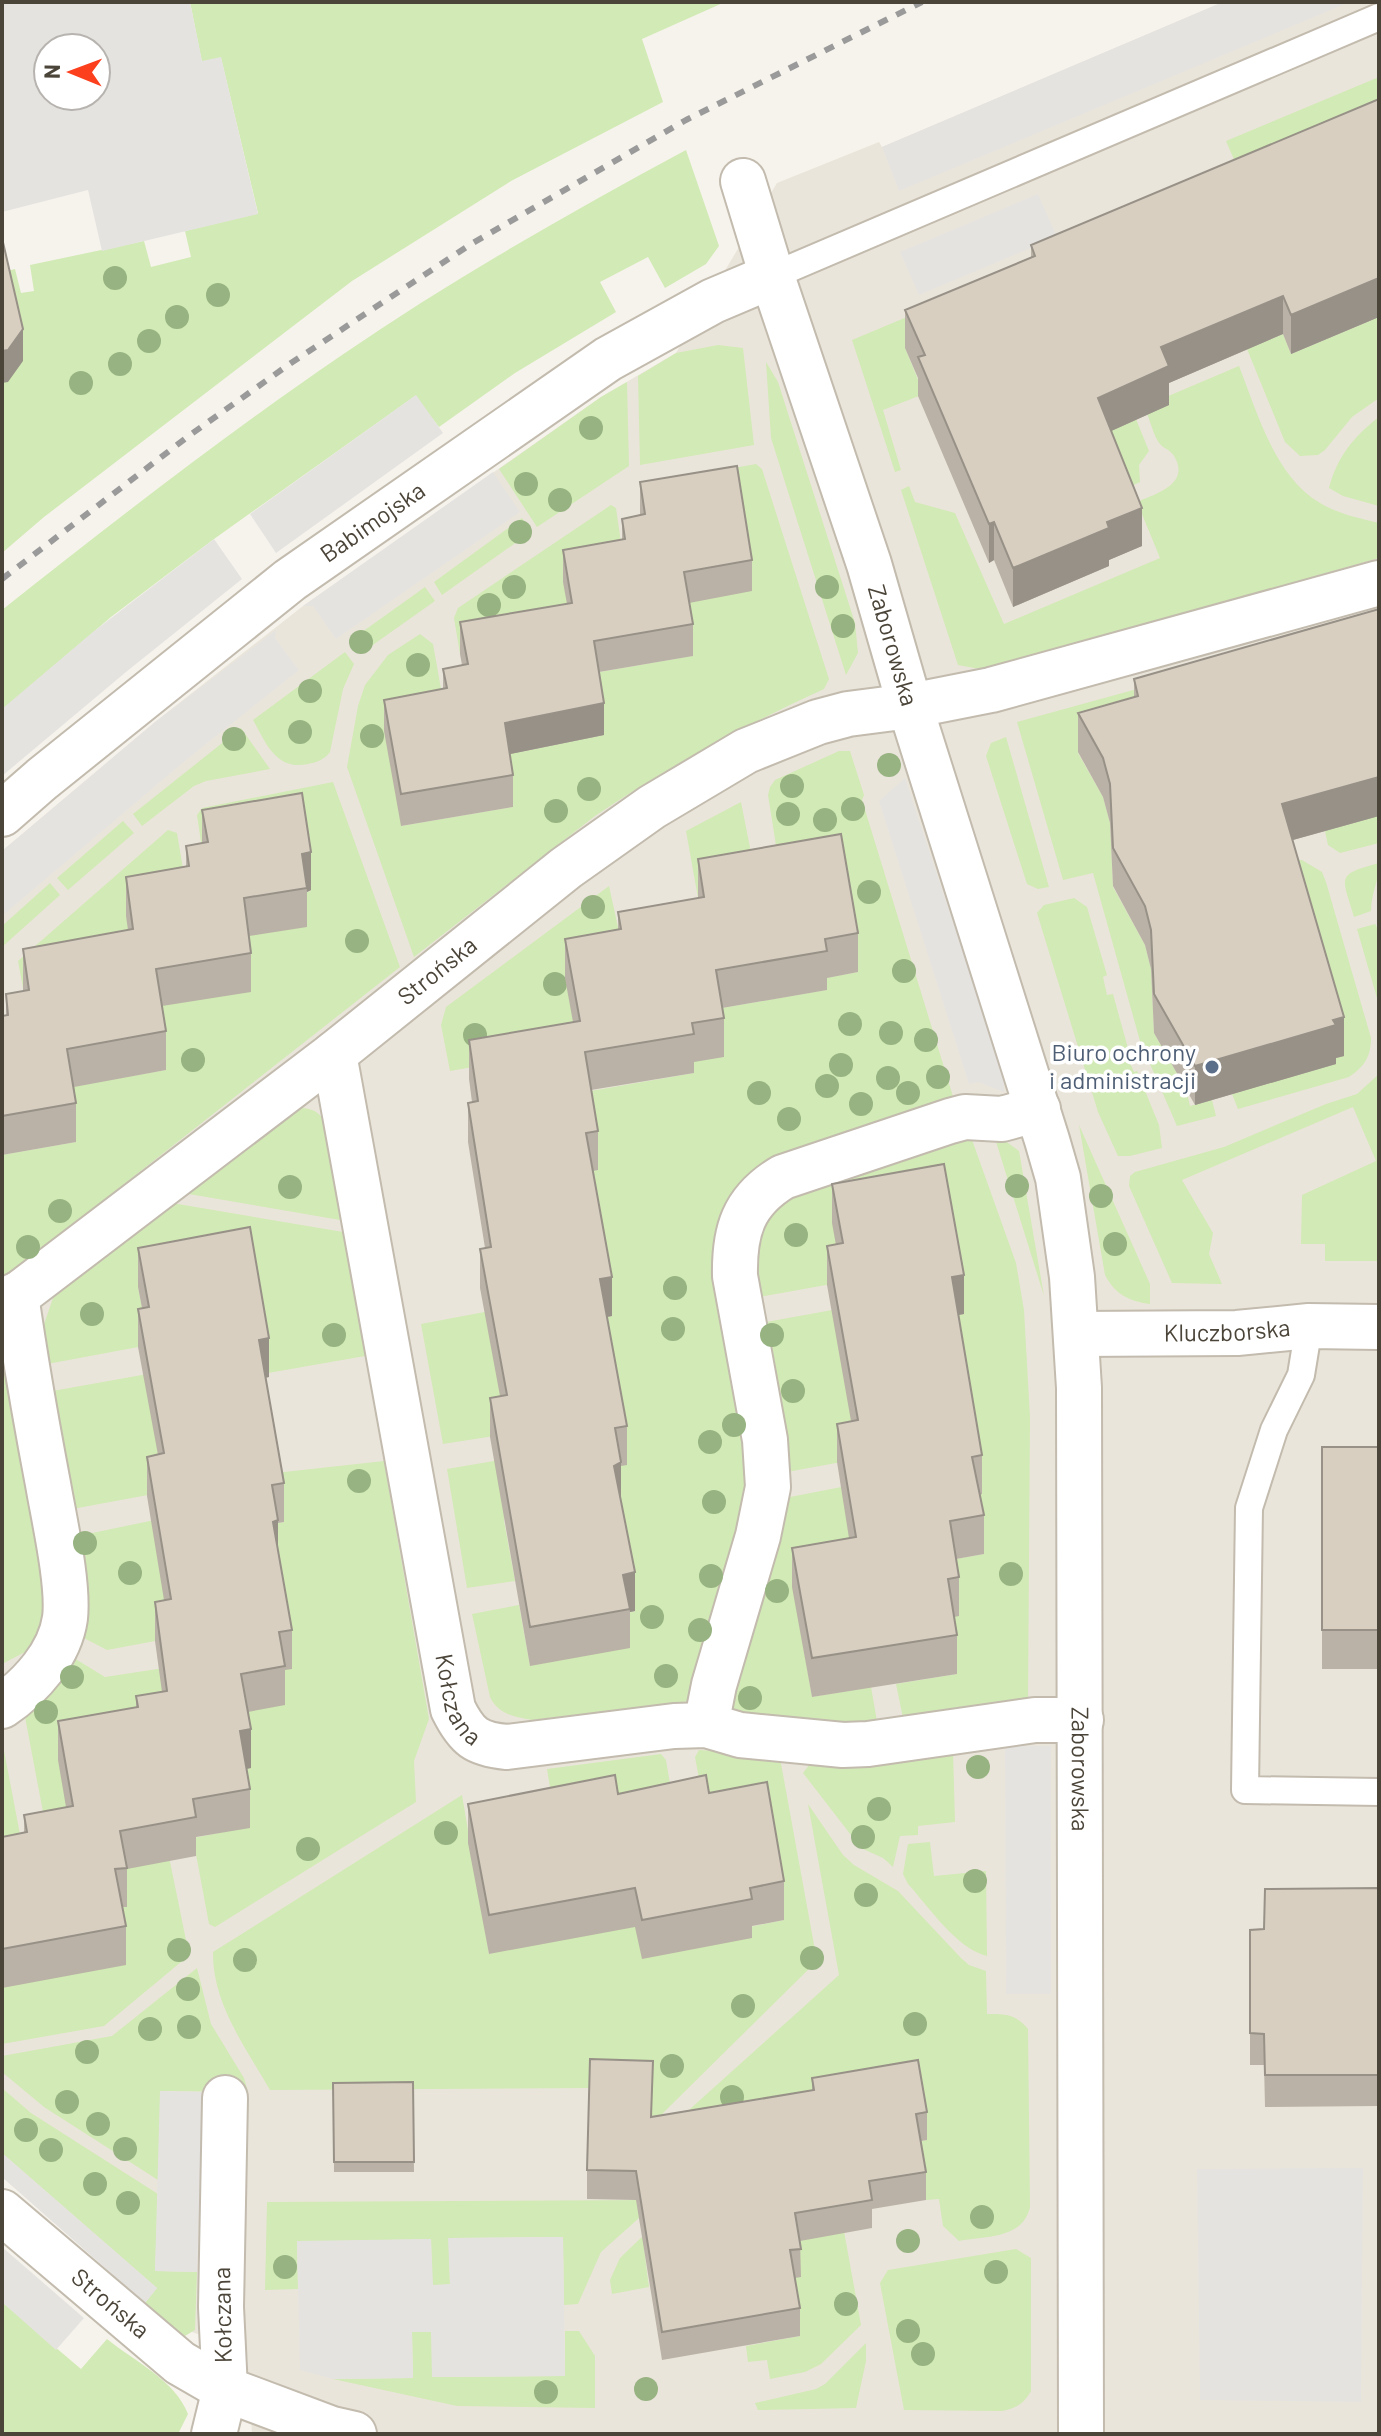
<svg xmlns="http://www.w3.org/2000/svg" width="1381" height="2436" viewBox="0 0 1381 2436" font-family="Barlow,sans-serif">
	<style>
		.residential { fill: #eae5da }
		.green { fill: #d2eab5 }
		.parking { fill: #e5e3e0; fill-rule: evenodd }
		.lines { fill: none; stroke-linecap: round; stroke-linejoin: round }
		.lane-casing { stroke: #c2bbae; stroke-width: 30 }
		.street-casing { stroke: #c2bbae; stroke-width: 48 }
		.lane { stroke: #fff; stroke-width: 26 }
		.street { stroke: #fff; stroke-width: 44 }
		.rail { stroke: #9a9a9a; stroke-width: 6; stroke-dasharray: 10 10; stroke-linecap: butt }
		.tree { fill: #97b381 }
		.wall { fill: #bab2a6 }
		.shaded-wall { fill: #979187 }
		.building { fill: #d8cfc1; stroke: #979187; stroke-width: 2 }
		.service-dot { fill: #5c6f8a; stroke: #fff; stroke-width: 3 }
		.labels { text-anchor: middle; stroke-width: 7; stroke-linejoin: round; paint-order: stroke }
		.street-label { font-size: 24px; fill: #4b4439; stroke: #fff }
		.service-label { font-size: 24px; fill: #4e5e75; stroke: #fff; text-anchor: end }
	</style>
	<rect width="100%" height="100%" fill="#f6f3ec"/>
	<path class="residential" d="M1223,2H1379V2434H252L247,2352L170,2324L2,2177V851L155,722L303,606L601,397L676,353L777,183L879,142L882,147Z"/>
	<path class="green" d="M190,2H725L642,39L663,102L511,181L352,281L44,517L2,553L3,272L15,269L21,293L34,291L30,265L144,241L151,267L191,257L185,231L258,213L221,58L202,62Z
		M1379,77V138L1248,192L1226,141Z
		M686,150L719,246L706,264L665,288L648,257L600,282L616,312L515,373L439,427L415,396L214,539L111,617L2,710V610C113,522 225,435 342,355C453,279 569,213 686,150Z
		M1019,270L905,348L924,394L883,410L901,470L895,472L852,340Z
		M1379,317V398L1352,417L1325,450L1318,455L1300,456L1285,442L1247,349L1283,334L1291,354Z
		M718,345L743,348L754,445L640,465L638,376L676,353Z
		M766,362L778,382L855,623L858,653L846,675L771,438Z
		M1239,366C1257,412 1275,477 1320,503C1338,514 1359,518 1379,523V558L985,670L958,665L901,490L909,486L915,502L955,513L1004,624L1160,558L1137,502C1156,494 1191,484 1174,456C1170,449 1164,449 1160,444C1154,437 1151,423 1147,414L1166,397Z
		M627,382L629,466L537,527L499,469L601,397Z
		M1379,417V506L1343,496L1329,488C1337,457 1354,436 1379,417Z
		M1136,419L1149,451L1139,465L1140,482L1119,492L1100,420Z
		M756,464L762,469L829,679L824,689C745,725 667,767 595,816L414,957L347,767L358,706L365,685L388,655L420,634L433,644L443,700L401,826L513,807L504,748L520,752L603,735L594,673L692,656L645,484Z
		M611,505L616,508L625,571L572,635L460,654L454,618L458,608Z
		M522,518L531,532L442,595L434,582Z
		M425,587L435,601L360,654L351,640Z
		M345,652L354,664L343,689L330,752C324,760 317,762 308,764C276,771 266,743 253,720Z
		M1137,689L1138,735L1078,753L1103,797L1110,823L1113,887L1145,945L1151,969L1154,1033L1186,1089L1190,1106L1212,1100L1216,1116L1177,1126L1140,1041L1093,873L1063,880L1017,722Z
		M241,728L270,769L206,781L194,786L142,826L133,814Z
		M1006,737L1049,887L1038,889L1027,884L986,756L991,743Z
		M839,751H850L864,795L862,800L955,1103L755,1180L752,1478L690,1701L532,1720C514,1717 498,1714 490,1697L472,1614L519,1605L530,1666L623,1614L635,1611L614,1505L600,1318L612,1315L586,1172L585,1092L694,1073L692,1062L716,1009L826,990L825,978L858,972L782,883L768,795L770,787L775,780Z
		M333,782L400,967L2,1280V1155L76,1142L66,1083L81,1085L166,1070L156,1008L244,933L302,893L311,891L202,849L197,815L202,808Z
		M741,802L758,888L698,898L686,831Z
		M1379,815V843L1340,853L1328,845L1325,831Z
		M123,821L134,833L68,890L57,878Z
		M168,830L177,833L189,905L133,968L23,988L18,961Z
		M1302,860L1322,872L1326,882L1371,1038C1371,1057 1364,1067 1349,1077L1238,1109L1232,1094L1240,1092L1238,1086L1291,861Z
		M1379,863C1379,880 1371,894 1371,911L1354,917C1342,876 1335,875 1379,863Z
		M50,883L60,895L2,947V926Z
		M609,886L623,950L580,1059L507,1061L450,1071L441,1025L446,1007Z
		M1074,898L1087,907L1107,975L1103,977L1107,995L1113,994L1129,1052L1126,1054L1134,1072L1137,1071L1159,1125L1162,1148L1130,1156H1118L1098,1112L1037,913L1044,905Z
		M1375,924L1379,931V1005L1357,929Z
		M1379,1074V1261H1325V1244H1301L1302,1195L1376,1161L1353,1107L1182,1180L1213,1233L1209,1254L1222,1284L1172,1283L1129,1186L1130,1176L1135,1172L1224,1147L1326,1104L1357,1094Z
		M297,1108C309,1108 316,1109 324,1120L340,1220L183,1193Z
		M1079,1125L1150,1284V1304C1128,1301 1115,1294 1105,1275Z
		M993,1132L1019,1151L1044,1296Z
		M971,1137L1016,1263L1024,1310L1030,1417L1028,1701L904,1723L896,1684L957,1674L950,1560L984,1554L972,1496L952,1316L964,1313L843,1282L759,1297L748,1258L774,1202Z
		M172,1203L343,1232L365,1356L268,1373L138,1287L149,1345L42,1365V1330L53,1298Z
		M849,1307L858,1459L787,1472L761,1323Z
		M495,1310L507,1434L443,1444L421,1324Z
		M2,1369L6,1372L51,1616L29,1650L2,1664Z
		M153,1373L164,1492L67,1510L47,1392Z
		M512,1458L504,1521L515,1581L467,1588L447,1469Z
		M384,1461L429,1719L414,1761L416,1802L215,1927L209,1924L193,1838L249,1827L240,1770L251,1767L241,1713L272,1524L284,1522L275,1473Z
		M862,1483L878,1572L793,1587L812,1697L871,1687L878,1727L735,1715L730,1707L785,1498Z
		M169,1517L171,1638L107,1650L78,1635L73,1537Z
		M69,1655L105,1677L177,1666L76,1862L50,1849L25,1717L38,1705Z
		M2,1740L27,1871L2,1875Z
		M699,1750L775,1755L780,1758L817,1961L663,2113L662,2194L657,2202L601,2252L578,2304L564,2305L563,2237L449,2238L450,2285H432L431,2239L297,2242L298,2289L265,2290L267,2202L649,2200L590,2088L270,2090C246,2048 212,2003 213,1952L462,1795L489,1954L598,1922L750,1927L784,1920L709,1832L695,1757Z
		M953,1751L955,1822L918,1826V1835L900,1836L893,1867L883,1858L861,1848L803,1773L813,1760Z
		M661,1754L666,1760L679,1837L556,1824L547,1769Z
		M808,1804L843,1855L854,1865L898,1891L961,1958L969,1965L986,1971L987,2014C1005,2014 1016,2014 1028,2029L1030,2207C1023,2239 986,2236 959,2241L943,2226L939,2199L926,2200L916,2142L926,2140L918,2089L644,2249L649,2287L612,2294L610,2280L620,2258L674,2206L680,2118L839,1975Z
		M165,1837L188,1950L187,1957L104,2026L2,2044V1988L117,1852Z
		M930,1842L934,1876L986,1871L987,1956C957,1949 928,1906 908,1884L903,1874L908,1844Z
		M197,1968L211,2024L244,2078L248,2092L161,2091L158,2180L44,2107L2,2072V2056L112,2036Z
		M2,2088L31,2113L158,2194L155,2271L197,2272L195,2330L185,2336L180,2333L145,2303L157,2288L2,2153Z
		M840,2209L861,2325L821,2364L805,2372L770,2379L767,2360L748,2362L746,2346L800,2336L790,2278L792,2222Z
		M1016,2249L1031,2258V2391C1024,2404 1016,2408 1002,2411L904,2410L880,2283L888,2270Z
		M2,2302L81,2369L107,2339C134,2361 175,2380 188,2414L178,2434H2Z
		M565,2331H579L595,2356V2408L457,2406L333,2379L413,2378L412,2332H432V2377L565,2376Z
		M866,2343V2361L856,2408L758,2410L755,2403L816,2389L825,2384Z"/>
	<path class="parking" d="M2,2H190L202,61L221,57L258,214L102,251L88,190L2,212ZM96,48V96H48V48Z
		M1223,2H1350L899,191L882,147Z
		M1038,194L1057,237L919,295L900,252Z
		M416,395L443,433L276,553L250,514Z
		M493,472L520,512L336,639L313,606H303Z
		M214,539L242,579L126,672L2,776V709L93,632Z
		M276,630L275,638L299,670L186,760L2,916V851L155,722Z
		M905,778L1004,1076V1092L978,1082L969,1084L879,801Z
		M1005,1746H1051V1994H1006Z
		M160,2091L203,2092L197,2272L155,2271Z
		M2,2153L157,2288L145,2303L2,2177Z
		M1363,2168L1361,2402L1200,2400L1197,2169Z
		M563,2237L565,2376L432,2377L431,2332H412L413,2378L333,2379L300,2370L297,2241L431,2239L433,2285L450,2284L448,2238Z
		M2,2247L84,2318L56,2350L2,2302Z"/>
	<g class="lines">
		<g class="lane-casing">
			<path id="lane" d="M772,276L1379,17
				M1309,1326L1301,1375L1274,1430L1249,1508L1245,1790L1379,1792"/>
		</g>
		<g class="street-casing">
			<g id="street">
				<path id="s1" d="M743,181L772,276L869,564L910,706L1047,1140L1058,1178L1072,1277L1079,1388L1081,2434"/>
				<path id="s2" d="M2,814L42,779L290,580L608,359L713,301L772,276"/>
				<path id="s3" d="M334,1054L453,1709C467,1737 476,1744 507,1747L674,1726L706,1725L740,1735L843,1745L868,1744L1035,1720H1081"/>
				<path id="s4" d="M2,1307L334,1054L566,868L652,807L746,751L818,722L848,714L910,706L991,690L1379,583"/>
				<path id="s5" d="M1077,1334L1237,1333L1309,1326L1379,1327"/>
				<path d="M2,1706C31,1686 60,1654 65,1618C69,1584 54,1519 48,1484C36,1421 25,1358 16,1295"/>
				<path d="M706,1725L714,1685L758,1536L768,1487L765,1440L735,1276C734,1231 743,1201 783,1177L950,1121L965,1117L1002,1119L1038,1109"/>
				<path id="s6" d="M2,2212L180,2363L225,2389L332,2429L354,2434"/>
				<path d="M214,2434L225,2389L221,2307L225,2098"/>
			</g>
		</g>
		<use href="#lane" class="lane"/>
		<use href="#street" class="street"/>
		<path class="rail" d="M2,579L190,435L291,363L471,244L686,120L922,2"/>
	</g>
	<g class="tree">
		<circle cx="115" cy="278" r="12"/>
		<circle cx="218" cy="295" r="12"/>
		<circle cx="177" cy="317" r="12"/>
		<circle cx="149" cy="341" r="12"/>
		<circle cx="120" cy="364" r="12"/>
		<circle cx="81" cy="383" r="12"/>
		<circle cx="591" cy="428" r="12"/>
		<circle cx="526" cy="484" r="12"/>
		<circle cx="560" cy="500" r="12"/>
		<circle cx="520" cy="532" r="12"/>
		<circle cx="514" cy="587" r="12"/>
		<circle cx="827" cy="587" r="12"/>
		<circle cx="489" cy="605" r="12"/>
		<circle cx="843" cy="626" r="12"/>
		<circle cx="361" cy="642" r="12"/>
		<circle cx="418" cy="665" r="12"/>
		<circle cx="310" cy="691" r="12"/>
		<circle cx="300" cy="732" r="12"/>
		<circle cx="372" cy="736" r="12"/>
		<circle cx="234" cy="739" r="12"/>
		<circle cx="889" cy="765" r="12"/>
		<circle cx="792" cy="786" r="12"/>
		<circle cx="589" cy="789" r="12"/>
		<circle cx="853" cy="809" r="12"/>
		<circle cx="556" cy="811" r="12"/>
		<circle cx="788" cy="814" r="12"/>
		<circle cx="825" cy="820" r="12"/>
		<circle cx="869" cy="892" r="12"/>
		<circle cx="593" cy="907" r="12"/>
		<circle cx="357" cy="941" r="12"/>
		<circle cx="904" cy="971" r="12"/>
		<circle cx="555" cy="984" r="12"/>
		<circle cx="850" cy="1024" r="12"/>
		<circle cx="891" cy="1033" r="12"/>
		<circle cx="475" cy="1035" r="12"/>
		<circle cx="926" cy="1040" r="12"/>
		<circle cx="193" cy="1060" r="12"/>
		<circle cx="841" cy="1065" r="12"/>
		<circle cx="938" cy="1077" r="12"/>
		<circle cx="888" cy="1078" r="12"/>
		<circle cx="827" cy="1086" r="12"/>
		<circle cx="759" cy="1093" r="12"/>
		<circle cx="908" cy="1093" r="12"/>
		<circle cx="861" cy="1104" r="12"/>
		<circle cx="789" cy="1119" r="12"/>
		<circle cx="1017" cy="1186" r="12"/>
		<circle cx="290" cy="1187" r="12"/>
		<circle cx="1101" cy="1196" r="12"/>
		<circle cx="60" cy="1211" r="12"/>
		<circle cx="796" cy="1235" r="12"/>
		<circle cx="1115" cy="1244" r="12"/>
		<circle cx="28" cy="1247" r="12"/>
		<circle cx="675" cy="1288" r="12"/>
		<circle cx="92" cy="1314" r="12"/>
		<circle cx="673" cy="1329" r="12"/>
		<circle cx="334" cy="1335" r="12"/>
		<circle cx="772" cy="1335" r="12"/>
		<circle cx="793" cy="1391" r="12"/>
		<circle cx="734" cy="1425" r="12"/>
		<circle cx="710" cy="1442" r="12"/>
		<circle cx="359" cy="1481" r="12"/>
		<circle cx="714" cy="1502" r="12"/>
		<circle cx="85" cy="1543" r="12"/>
		<circle cx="130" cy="1573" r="12"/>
		<circle cx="1011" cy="1574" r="12"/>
		<circle cx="711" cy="1576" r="12"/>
		<circle cx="777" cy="1591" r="12"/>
		<circle cx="652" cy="1617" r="12"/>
		<circle cx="700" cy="1630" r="12"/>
		<circle cx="666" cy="1676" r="12"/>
		<circle cx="72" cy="1677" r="12"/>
		<circle cx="750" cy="1698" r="12"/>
		<circle cx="46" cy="1712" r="12"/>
		<circle cx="978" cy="1767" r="12"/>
		<circle cx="879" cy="1809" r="12"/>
		<circle cx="446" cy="1833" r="12"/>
		<circle cx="863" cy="1837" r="12"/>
		<circle cx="308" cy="1849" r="12"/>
		<circle cx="975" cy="1881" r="12"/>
		<circle cx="866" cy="1895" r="12"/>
		<circle cx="179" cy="1950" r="12"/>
		<circle cx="812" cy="1958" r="12"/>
		<circle cx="245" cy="1960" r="12"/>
		<circle cx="188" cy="1989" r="12"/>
		<circle cx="743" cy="2006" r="12"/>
		<circle cx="915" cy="2024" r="12"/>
		<circle cx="189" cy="2027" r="12"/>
		<circle cx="150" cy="2029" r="12"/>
		<circle cx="87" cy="2052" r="12"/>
		<circle cx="672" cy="2066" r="12"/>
		<circle cx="732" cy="2097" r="12"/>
		<circle cx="67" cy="2102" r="12"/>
		<circle cx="98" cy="2124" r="12"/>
		<circle cx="26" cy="2130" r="12"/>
		<circle cx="125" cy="2149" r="12"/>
		<circle cx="51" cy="2150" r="12"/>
		<circle cx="95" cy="2184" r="12"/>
		<circle cx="128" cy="2203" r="12"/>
		<circle cx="982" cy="2217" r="12"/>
		<circle cx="908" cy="2241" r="12"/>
		<circle cx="285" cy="2267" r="12"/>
		<circle cx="996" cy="2272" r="12"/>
		<circle cx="846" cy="2304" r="12"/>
		<circle cx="908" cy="2331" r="12"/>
		<circle cx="923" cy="2354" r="12"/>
		<circle cx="646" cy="2389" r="12"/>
		<circle cx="546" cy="2392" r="12"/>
	</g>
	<path class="wall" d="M1379,99V317L1291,354L1283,334L1169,383V405L1111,431L1142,546L1109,560V566L1013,607L994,560L989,563L918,396V378L905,348V310L1031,257V245Z
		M640,482L752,560V591L689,603L693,624V656L599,672L604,735L510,754L513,775V807L401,826L384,731V700L443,689V669L462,665L460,654V622L567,604L563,582V550L622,540V519L640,515Z
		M1379,609V816L1293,840L1344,1056L1336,1058V1064L1195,1105L1154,1033L1151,969L1145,945L1113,886L1110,823L1103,797L1078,752V713L1134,697V679Z
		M202,810L311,890L307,892V927L249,936L251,953V992L162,1006L166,1031V1070L74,1087L76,1103V1142L2,1155V1016L6,1015V994L23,991V949L128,930L126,916V877L186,867V846L202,844Z
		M698,859L858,933V972L827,978V990L722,1008L724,1018V1057L694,1062V1073L591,1090L598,1131V1170L593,1171L612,1316L607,1317L627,1426V1465L621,1466V1500L635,1611L630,1612V1648L530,1666L490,1437V1398L500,1396L480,1288V1249L485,1248L468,1142V1103L472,1102L469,1079V1040L573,1022L565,978V939L618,929V912L698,898Z
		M832,1184L964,1314L958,1315L982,1455V1494L980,1495L984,1515V1554L956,1559L959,1577V1616L954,1617L957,1635V1674L812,1697L792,1587V1548L849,1538L837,1462V1424L851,1421L827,1285V1246L836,1245L832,1223Z
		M138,1248L269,1377L265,1378L284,1483V1522L278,1523V1551L292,1630V1669L285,1670V1705L248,1712L251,1768L246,1769L250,1789V1828L196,1837V1856L127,1869V1907H122L126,1926V1965L2,1988V1837L24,1833V1815L66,1807L58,1760V1721L136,1707V1696L162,1692L155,1641V1602L164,1600L147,1496V1457L158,1455L138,1347V1309L142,1308L138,1287Z
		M1322,1447H1379V1669H1322Z
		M709,1793L784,1881V1920L752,1926V1938L642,1959L635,1927L489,1954L468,1843V1804L618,1794Z
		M1379,1888V2106L1265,2107L1264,2065H1250V1930L1264,1929Z
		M812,2078L927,2112V2140L921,2141L926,2172V2200L872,2209V2228L800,2241L801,2277L795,2278L800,2308V2336L662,2360L636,2200L587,2199V2170L652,2117L812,2090Z
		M413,2082L414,2172H334L333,2083Z"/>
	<path class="shaded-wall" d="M1379,278V317L1291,354V315Z
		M1283,296V334L1169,383V405L1098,437V398L1161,347Z
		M23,329V361L8,382L2,383V351Z
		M1142,508V546L1109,560V566L1013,607V568L1107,522Z
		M994,522V560L989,563V524Z
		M604,703V735L505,755V723Z
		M1379,777V816L1282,843V804Z
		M311,852V890L307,892L302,854Z
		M1344,1017V1056L1336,1058V1064L1195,1105V1066Z
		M964,1275V1314L952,1316V1277Z
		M612,1277V1316L600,1318V1279Z
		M269,1338V1377L259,1379V1340Z
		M621,1462V1501L614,1466Z
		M278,1520V1559L273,1522Z
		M635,1572V1611L630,1612L623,1575Z
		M251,1729V1768L240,1770V1731Z"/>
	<path class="building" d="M1379,99V278L1291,315L1283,296L1161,347L1169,366L1098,398L1142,508L1107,522L1109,528L1013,568L994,522L989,524L918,357L925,355L905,310L1035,256L1031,245Z
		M2,238L23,329L8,350L2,351Z
		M737,466L752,560L684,572L693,624L594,641L604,703L505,723L513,775L401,794L384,700L447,688L443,669L468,664L460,622L572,603L563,550L625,539L622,519L645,514L640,482Z
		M1379,609V777L1282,804L1344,1017L1333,1020L1336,1025L1195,1066L1154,994L1151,930L1145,906L1113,848L1110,784L1103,758L1078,713L1138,696L1134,679Z
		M302,793L311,852L302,854L307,888L244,898L251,953L156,969L166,1031L67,1049L76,1103L2,1116V1016L8,1015L6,994L29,990L23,949L133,929L126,877L189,866L186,846L208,842L202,810Z
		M841,834L858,933L825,939L827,951L716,970L724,1018L692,1023L694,1034L585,1052L598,1131L586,1133L612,1277L600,1279L627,1426L615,1428L621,1462L614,1466L635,1572L623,1575L630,1609L530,1627L490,1398L507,1395L480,1249L491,1247L468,1103L478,1101L469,1040L580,1021L565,939L621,929L618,912L704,897L698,859Z
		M944,1164L964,1275L952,1277L982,1455L972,1457L984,1515L950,1521L959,1577L948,1579L957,1635L812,1658L792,1548L856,1537L837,1424L858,1420L827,1246L843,1243L832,1184Z
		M250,1227L269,1338L259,1340L284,1483L272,1485L278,1520L273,1522L292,1630L279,1632L285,1666L241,1674L251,1729L240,1731L250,1789L193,1799L196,1817L120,1831L127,1868L115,1869L126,1926L2,1949V1837L27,1832L24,1815L73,1806L58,1721L138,1707L136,1696L167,1691L155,1602L171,1599L147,1457L164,1453L138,1309L149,1307L138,1248Z
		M1322,1447H1379V1630H1322Z
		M615,1775L618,1794L706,1775L709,1793L767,1782L784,1881L750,1888L752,1899L642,1920L635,1888L489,1915L468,1804Z
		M1379,1888V2075H1265L1264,2034L1250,2033V1930L1264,1929L1265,1889Z
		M590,2059L653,2061L651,2117L814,2090L812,2078L918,2060L927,2112L916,2114L926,2172L869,2181L872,2200L795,2213L801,2249L790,2250L800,2308L662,2332L636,2171L587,2170Z
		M413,2082L414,2162H334L333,2083Z"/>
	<circle class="service-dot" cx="1212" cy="1067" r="8"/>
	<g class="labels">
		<g class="street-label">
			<text dy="8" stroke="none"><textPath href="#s2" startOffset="472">Babimojska</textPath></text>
			<text dy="8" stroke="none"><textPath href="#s1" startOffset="488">Zaborowska</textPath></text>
			<text dy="8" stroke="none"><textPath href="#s4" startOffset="550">Strońska</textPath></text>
			<text dy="8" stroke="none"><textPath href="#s5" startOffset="150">Kluczborska</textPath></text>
			<text dy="8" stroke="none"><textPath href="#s3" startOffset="658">Kołczana</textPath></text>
			<text dy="8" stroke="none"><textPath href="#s1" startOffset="1638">Zaborowska</textPath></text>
			<text dy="8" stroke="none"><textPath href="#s6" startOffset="142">Strońska</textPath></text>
			<text transform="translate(223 2315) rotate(-91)" y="8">Kołczana</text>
		</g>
		<g class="service-label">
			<text x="1196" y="1061">Biuro ochrony<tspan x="1196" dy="28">i administracji</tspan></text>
		</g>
	</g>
	<rect width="1381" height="2436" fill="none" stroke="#4b4439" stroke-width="8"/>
	<g transform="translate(72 72) rotate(271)"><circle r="38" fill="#ffffff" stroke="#b7b4b0" stroke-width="2"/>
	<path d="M0-6L14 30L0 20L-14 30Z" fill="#fc3f1d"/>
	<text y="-12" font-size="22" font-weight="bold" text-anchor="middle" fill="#4b4439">N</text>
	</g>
</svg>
